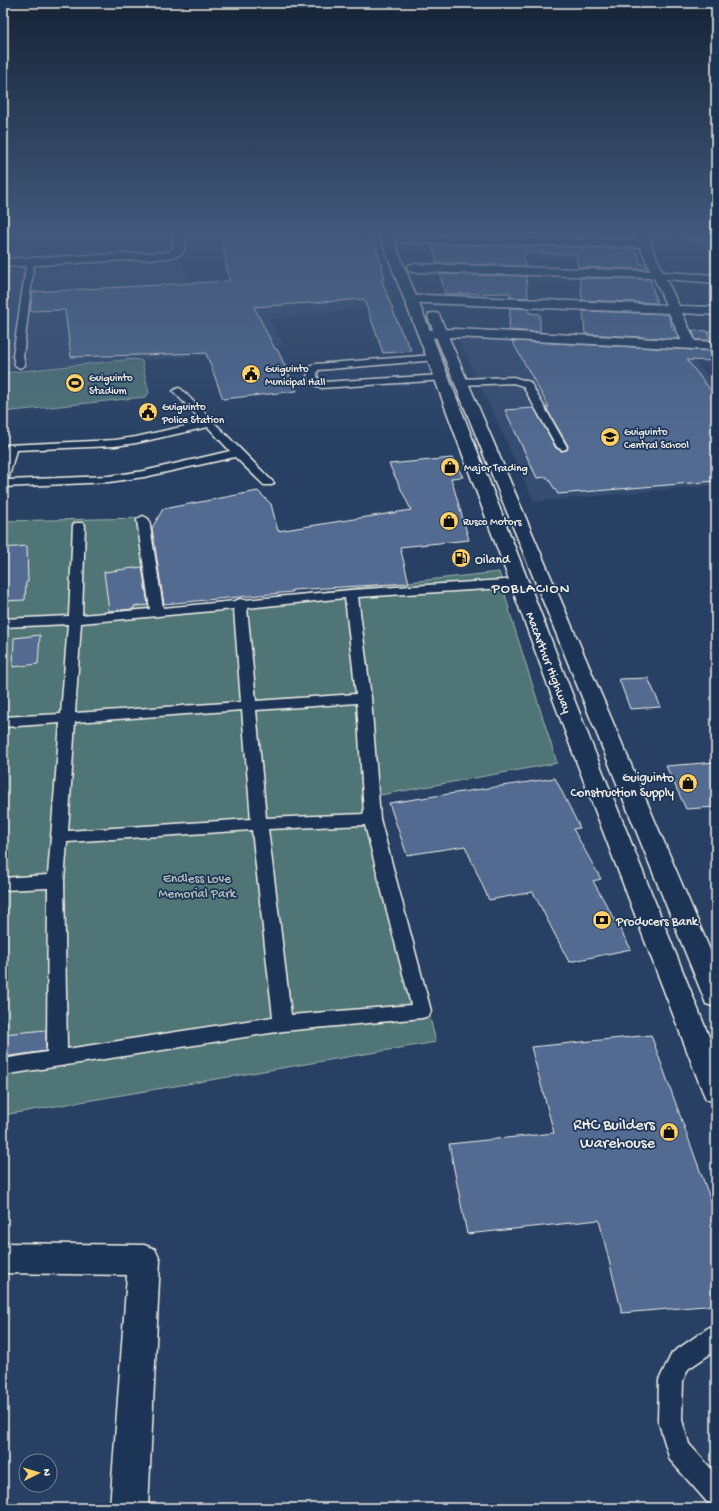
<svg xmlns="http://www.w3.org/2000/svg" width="719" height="1511" viewBox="0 0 719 1511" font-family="'Gochi Hand',sans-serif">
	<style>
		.built { fill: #354d71 }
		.green { fill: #507576; stroke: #a2b3af }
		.water { fill: #476f8d; stroke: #8ca3b1 }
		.building { fill: #526b91; stroke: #f4f1e8 }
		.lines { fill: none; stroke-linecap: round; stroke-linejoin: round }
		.service-casing { stroke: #f4f1e8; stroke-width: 3 }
		.minor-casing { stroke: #f4f1e8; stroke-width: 3 }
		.tertiary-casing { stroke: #f4f1e8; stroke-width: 3 }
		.trunk-casing { stroke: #f4f1e8; stroke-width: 3 }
		.service { fill: #1d3557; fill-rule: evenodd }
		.minor { fill: #1d3557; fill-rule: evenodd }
		.tertiary { fill: #1d3557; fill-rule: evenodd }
		.trunk { fill: #1d3557; fill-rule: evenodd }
		.labels { text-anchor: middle; stroke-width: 3.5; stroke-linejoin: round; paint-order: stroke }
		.far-poi-label { font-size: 11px; fill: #f4f1e8; stroke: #1d3557; text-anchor: start }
		.poi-label { font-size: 13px; fill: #f4f1e8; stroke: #1d3557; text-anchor: start }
		.street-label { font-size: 13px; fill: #f4f1e8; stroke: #1d3557 }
		.park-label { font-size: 13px; fill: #b2bfba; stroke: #1d3557 }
		.quarter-label { font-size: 15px; letter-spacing: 1px; fill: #f4f1e8; stroke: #1d3557 }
		.near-poi-label { font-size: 16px; fill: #f4f1e8; stroke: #1d3557; text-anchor: end }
	</style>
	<rect width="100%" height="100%" fill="#284063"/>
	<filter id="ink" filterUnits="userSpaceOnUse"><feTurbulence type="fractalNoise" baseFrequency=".025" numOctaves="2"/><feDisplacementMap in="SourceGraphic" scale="8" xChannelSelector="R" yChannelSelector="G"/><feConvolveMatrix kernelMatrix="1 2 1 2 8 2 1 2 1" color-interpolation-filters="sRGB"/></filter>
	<g filter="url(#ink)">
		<path class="built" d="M179,260L192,282L245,279L331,281L385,279L392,306L269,319L284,345L199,356L3,370V271Z
			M457,335L682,342L716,389V485L534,502Z"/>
		<path class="green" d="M134,359L142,361L149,393L145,397L3,412V373Z
			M145,518L156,610L499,572L512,620L557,763L375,796L436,1042L3,1115V521Z"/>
		<path class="water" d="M676,234H714L716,235V248L693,242Z"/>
		<path class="building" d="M221,234H359L360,243H374L383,267H382L385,279H381L401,331L412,351L383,353L364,299L254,307L275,349H277L297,391L223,399L206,353L71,357L65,310L30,311L33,292L229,281Z
			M429,234H630L631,238L429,235Z
			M432,244L635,248L641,264H646L648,269L578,267L576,254L524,253L525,266L437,263Z
			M440,274L526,276L528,298L510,297V293L445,294Z
			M580,278L650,279L657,303L582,300Z
			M510,308L529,309V313L540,314V332L509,330Z
			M583,311L668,314L673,330H675L679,339L585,334Z
			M692,330L708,331L710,340H696Z
			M512,341L713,351L715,361L687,360L716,397V481L558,494L547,477L537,478L505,410L534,408L556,448L561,451L567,450L568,446L546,407H549Z
			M452,458L463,477L451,478L469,540L400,547L409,583L292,590V592L164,604L152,528L163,509L258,491L271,504L278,531L411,510L389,464Z
			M27,546L28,582H26L25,600L3,601V548Z
			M142,567L148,605L134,606V609L109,611L104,572Z
			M40,635L38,664L13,667L14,638Z
			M648,678L661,707L630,709L619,679Z
			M716,762V807L686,809L666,766Z
			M555,778L580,828L573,829L601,879L593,881L631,949L569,962L533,892L489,900L465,846L407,855L389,803Z
			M46,1030V1051L3,1057V1034Z
			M651,1035L716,1215V1305L622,1313L599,1220L467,1234L449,1144L554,1133L531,1047Z"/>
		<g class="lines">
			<g class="service-casing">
				<path id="service" d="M27,259H33L34,261L23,356L25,365L20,368L15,365L13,356Z
					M434,355L437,356L439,358L437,360L318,370C316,376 317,379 323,382L442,375L447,378L445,380L321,388L312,384L307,376L312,365L315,364Z
					M513,377L530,382L567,447L566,449L562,450L557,447L523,386L513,383L461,385L456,382L461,379Z
					M178,388L181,389L272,481L274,483L272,485H264L235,457L144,477L109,482L3,487V457L7,445L115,440L136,437L203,422L175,393L173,391ZM208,427L230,451L144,471L109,476L8,480L16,450L115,446L136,443Z
					M143,516L147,518L149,520L163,608L235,601L240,599L244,600L351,590L519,579L523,580L525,583L523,586L519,587L358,597L371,698L380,819L431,1011L429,1016L422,1018L283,1031L3,1075V1059L47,1052L48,888L3,890V878L48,875L60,723L3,727V717L61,714L68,624L3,627V619L69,616L73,525L75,523H83L85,525L82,615L150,609L137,520L139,518ZM345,598L356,694L256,701L247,608ZM234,609L241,702L75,713L81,623ZM357,703L364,814L266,818L256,710ZM242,710L251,819L68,831L75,722ZM365,825L411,1005L291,1015L268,829ZM252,830L273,1017L67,1049L64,881L67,842Z
					M716,1324V1350L688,1369L683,1381L682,1420L689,1444L716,1474V1506L707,1502L670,1460L658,1420L659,1380L672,1353L708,1328Z"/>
			</g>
			<g class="minor-casing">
				<path id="minor" d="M173,234H185C185,251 187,254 169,258L3,267V259L167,252L173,249Z
					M634,234H646L652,244L651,245L663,272L716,275V283L666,279L679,306L716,307V315L682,313L697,345L695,348H685L669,313L426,303H407L405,300L407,297L426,295L666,305L654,278L413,272L409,271L407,268L409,265L413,264L651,271L640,247L387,242L383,241L381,239L383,237L387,236L637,240Z
					M3,1243L144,1245L155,1249L160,1260L148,1508H110L127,1275L3,1273Z"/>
			</g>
			<g class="tertiary-casing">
				<path id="tertiary" d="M455,329L716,342V350L455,337L425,338L420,337L418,334L420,331L425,330Z"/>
			</g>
			<g class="trunk-casing">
				<path id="trunk" d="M379,234H391L441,358L592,745L716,1054V1102L706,1099L702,1090L570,745L427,358Z
					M434,313L439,314L440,317L716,964V1007L706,1004L703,996L428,317L429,314Z"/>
			</g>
			<use href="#service" class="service"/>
			<use href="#minor" class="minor"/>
			<use href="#tertiary" class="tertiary"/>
			<use href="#trunk" class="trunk"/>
		</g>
	</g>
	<linearGradient id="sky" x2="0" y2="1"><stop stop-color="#162336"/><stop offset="0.52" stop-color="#42597c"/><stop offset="1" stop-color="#42597c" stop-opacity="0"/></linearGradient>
	<rect width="719" height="446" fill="url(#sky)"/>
	<defs>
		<g id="civic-disc" transform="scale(1)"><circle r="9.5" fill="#ffd166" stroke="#1d3557"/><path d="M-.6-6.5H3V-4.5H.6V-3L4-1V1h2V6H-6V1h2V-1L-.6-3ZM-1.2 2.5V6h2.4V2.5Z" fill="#111"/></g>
		<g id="stadium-disc" transform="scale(1)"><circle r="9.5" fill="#ffd166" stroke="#1d3557"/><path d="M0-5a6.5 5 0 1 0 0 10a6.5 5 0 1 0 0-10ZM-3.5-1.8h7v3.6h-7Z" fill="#111"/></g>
		<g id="school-disc" transform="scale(1)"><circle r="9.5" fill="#ffd166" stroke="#1d3557"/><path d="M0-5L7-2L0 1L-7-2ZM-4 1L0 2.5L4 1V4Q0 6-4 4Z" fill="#111"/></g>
		<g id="shop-disc" transform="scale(1)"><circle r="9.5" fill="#ffd166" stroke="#1d3557"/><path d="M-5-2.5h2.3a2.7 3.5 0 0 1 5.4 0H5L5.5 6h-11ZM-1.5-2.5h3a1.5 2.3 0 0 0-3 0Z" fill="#111"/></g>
		<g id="fuel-disc" transform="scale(1)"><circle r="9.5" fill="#ffd166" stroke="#1d3557"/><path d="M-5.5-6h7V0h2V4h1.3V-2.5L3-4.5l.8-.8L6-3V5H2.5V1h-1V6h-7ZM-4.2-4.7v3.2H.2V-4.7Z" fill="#111"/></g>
		<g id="bank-disc" transform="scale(1)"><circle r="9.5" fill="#ffd166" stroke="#1d3557"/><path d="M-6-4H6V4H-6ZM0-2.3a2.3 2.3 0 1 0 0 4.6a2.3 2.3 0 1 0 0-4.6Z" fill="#111"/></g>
	</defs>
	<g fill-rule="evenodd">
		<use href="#civic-disc" x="251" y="374"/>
		<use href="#stadium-disc" x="75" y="383"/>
		<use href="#civic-disc" x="148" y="412"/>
		<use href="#school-disc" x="610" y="437"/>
		<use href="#shop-disc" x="450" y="467"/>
		<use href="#shop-disc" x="449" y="521"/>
		<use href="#fuel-disc" x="461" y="558"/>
		<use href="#shop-disc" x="688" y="783"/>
		<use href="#bank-disc" x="602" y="920"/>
		<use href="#shop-disc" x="669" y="1132"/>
	</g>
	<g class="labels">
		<g class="far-poi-label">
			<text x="265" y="372">Guiguinto<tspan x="265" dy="13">Municipal Hall</tspan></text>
			<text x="89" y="381">Guiguinto<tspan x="89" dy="13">Stadium</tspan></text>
			<text x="162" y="410">Guiguinto<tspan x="162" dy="13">Police Station</tspan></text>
			<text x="624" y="435">Guiguinto<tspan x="624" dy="13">Central School</tspan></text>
			<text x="464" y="471">Major Trading</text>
			<text x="463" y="525">Rusco Motors</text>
		</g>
		<g class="poi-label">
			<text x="475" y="563">Oiland</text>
			<text x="674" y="781" text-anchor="end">Guiguinto<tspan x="674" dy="15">Construction Supply</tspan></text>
			<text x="616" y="925">Producers Bank</text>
		</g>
		<g class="street-label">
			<text transform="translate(550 662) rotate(69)" y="5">MacArthur Highway</text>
		</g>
		<g class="park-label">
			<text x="197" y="882">Endless Love<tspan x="197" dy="15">Memorial Park</tspan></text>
		</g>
		<g class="quarter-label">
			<text x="531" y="592">POBLACION</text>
		</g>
		<g class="near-poi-label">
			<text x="655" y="1129">RHC Builders<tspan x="655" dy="18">Warehouse</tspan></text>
		</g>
	</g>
	<rect width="719" height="1511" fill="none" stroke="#1d3557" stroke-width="16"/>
	<rect x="8" y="8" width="703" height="1495" fill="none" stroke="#f4f1e8" stroke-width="1.5" filter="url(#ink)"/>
	<g transform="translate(38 1473) rotate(85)"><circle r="19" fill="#1d3557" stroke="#738091"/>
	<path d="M0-3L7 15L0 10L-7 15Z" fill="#ffd166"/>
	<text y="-6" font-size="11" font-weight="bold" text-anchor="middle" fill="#f4f1e8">N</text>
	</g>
</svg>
